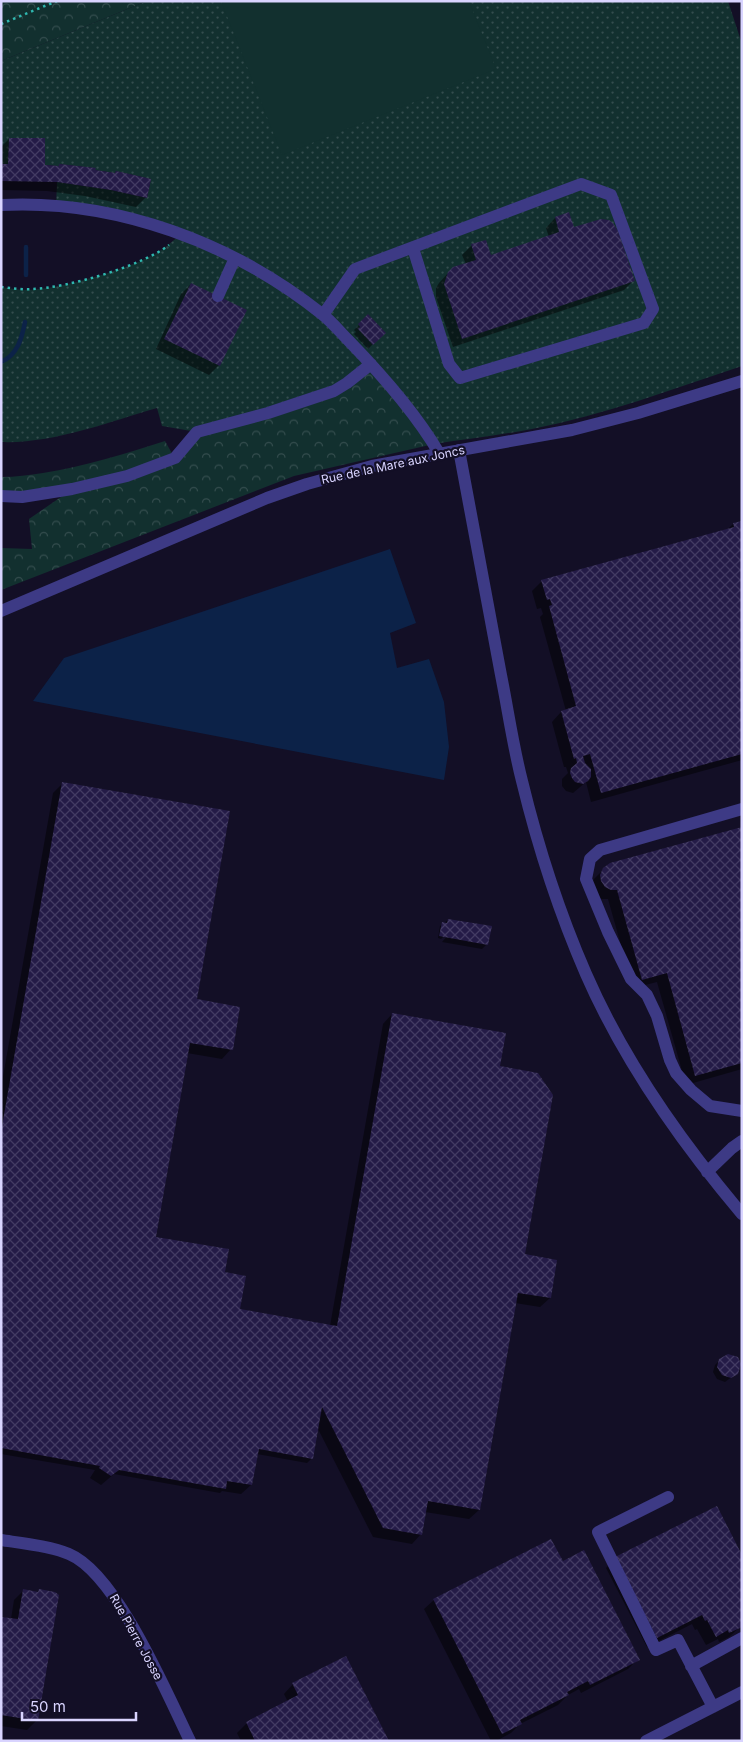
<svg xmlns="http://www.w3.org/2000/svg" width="743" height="1742" viewBox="0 0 743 1742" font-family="Inter,sans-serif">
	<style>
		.grass { fill: url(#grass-dots) }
		.forest { fill: url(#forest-crowns) }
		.pitch { fill: #12302f }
		.water { fill: #0c2248 }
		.shadow { fill: #0007 }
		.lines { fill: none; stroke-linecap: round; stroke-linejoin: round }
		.stream { stroke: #0c2248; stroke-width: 4.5 }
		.building { fill: url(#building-cross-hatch) }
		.path { stroke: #2fb8b0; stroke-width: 2.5; stroke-dasharray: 2.5 4; stroke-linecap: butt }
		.minor { stroke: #3d3a85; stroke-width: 12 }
		.labels { text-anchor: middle; stroke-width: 4.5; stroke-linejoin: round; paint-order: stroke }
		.street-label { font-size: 12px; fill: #d9d4ff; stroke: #130f26 }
	</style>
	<defs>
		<pattern id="grass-dots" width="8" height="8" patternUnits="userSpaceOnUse" patternTransform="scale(1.25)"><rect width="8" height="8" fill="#12302f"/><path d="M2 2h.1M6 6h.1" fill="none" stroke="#344d4e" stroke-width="1.8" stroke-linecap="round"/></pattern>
		<pattern id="forest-crowns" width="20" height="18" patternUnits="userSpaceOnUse" patternTransform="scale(1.25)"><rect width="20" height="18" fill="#12302f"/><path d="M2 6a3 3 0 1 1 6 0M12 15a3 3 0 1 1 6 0" fill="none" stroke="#344d4e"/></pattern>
		<pattern id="building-cross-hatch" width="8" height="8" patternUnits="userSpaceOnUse" patternTransform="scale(1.25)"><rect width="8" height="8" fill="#241b47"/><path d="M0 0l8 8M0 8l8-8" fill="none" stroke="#433b63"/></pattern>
	</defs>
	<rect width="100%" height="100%" fill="#130f26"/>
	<path class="grass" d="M147,1H728L742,44V366C673,389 604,415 532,429C500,435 467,439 434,444L347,383L197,432L162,426L157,408C109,422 52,444 1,442V287C10,288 19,290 28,290C60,289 125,270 153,255C164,249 172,242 181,234L56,206L57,182L111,190L147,198L151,179L116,171L115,173L95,170V168L59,164V166L45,165V138H9L8,164H1V61Z"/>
	<path class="forest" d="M1,1H147L1,61Z
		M371,364L434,444L294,476L1,590V548L32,549L29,519L71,490L1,496V477C16,477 29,475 43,473C85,466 125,454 165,441L174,457L197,432L307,400Z"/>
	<path class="pitch" d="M221,1H469L496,69L282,155Z"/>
	<path class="water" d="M390,549L416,623L390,633L397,668L429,659L444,702L449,747L444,780L33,701L64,658Z"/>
	<path class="shadow" d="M9,139L44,166L58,167L60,165L94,171L146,197L136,207L85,196L47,191L1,190V147Z
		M568,214L573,229L633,281L624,290L453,347L436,297V288L439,283L449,272L466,264L462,255L472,245L490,256L549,237L546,228L555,218Z
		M191,284L219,365L209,375L156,349L181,294Z
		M368,316L384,333L368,349L354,334L356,332L354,330Z
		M742,522V760L591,802L586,782L573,793L566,791L562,786V779L568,773L566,767H564L552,722L561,712L566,711L540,617L543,614L541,608L537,609L532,591L542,581L728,529L733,524Z
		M63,783L196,1000L231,1049L222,1059L187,1053L154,1238L224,1273L239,1310L330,1326L383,1024L392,1014L499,1068L524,1255L550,1298L540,1307L515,1303L479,1510L469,1519L425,1512L421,1534L412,1544L373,1537L317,1427L312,1458L307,1463L257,1454L251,1485L241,1494L222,1491L220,1493L114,1474L101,1485L90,1478L95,1470L1,1454V1088L53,793Z
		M742,828V1069L686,1085L657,982L633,988L608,899H601L591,885L594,879L604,869Z
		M448,920L487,944L482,949L442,942L450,933L448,932L441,939L438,938L440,926Z
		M720,1360L737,1373L725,1382L717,1379L713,1372L715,1365Z
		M616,1558L742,1625L729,1637L719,1642L718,1639L706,1645L697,1629L695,1630L692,1624L647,1647L606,1568Z
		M562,1563L638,1659L628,1669L581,1693L579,1689L568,1695L558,1705L520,1724L511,1733L496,1741H491L424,1609L434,1600Z
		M24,1590L37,1593L39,1590L37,1720L27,1730L1,1726V1618L11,1619L14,1600Z
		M293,1684L388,1741H241L237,1733L247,1723L288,1702L284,1694Z"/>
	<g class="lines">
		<path class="stream" d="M26,275V247
			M1,362C18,355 22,337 25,322"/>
	</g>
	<path class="building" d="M9,138H45V165L59,166V164L96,168L95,170L115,173L116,171L151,179L147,198L111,190L57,182L1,181V164H8Z
		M569,212L574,227L601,219L609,220L613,223L618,231L635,281L462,339L444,284L448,272L453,267L476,260L471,244L486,240L491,255L559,232L555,217Z
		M191,283L247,310L220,366L164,339Z
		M368,314L386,333L373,345L358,329L360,327L358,324Z
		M742,521V754L601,793L590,754L583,756L585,763L591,769V777L588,781L583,784L575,782L572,778L570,773L571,768L577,763L576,758L574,759L561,711L576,706L549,606L552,605L550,599L547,600L541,580L734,527L733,523Z
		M62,782L230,811L197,999L240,1007L233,1050L190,1043L156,1237L229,1249L225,1272L246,1276L240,1309L337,1326L392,1013L506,1033L500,1066L538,1073L553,1095L525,1254L557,1260L551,1298L518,1293L480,1510L428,1501L422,1535L383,1528L322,1407L313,1459L259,1449L252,1485L227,1481L226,1489L119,1470L111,1476L99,1468L100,1466L1,1448V1132Z
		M742,827V1063L695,1076L667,973L642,980L617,890H611L605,887L601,881L600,875L603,868L610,863Z
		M448,919L492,926L488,945L439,936L442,922L447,923Z
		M728,1354L738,1357L741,1364L738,1374L731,1378L722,1375L717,1367L719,1359Z
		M717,1506L742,1555V1627L729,1633L728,1630L716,1637L707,1620L705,1621L702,1615L657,1638L615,1557Z
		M551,1539L563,1561L584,1550L640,1660L590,1685L588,1681L567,1692L569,1695L520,1720L522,1724L502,1734L433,1599Z
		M23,1589L38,1592L39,1589L55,1592L59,1595L38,1721L1,1715V1617L18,1619Z
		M346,1656L389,1741H255L246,1722L298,1695L292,1683Z"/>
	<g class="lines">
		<path class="path" d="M1,24L57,1
			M1,287C12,288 22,290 32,289C67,288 142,266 169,245"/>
		<path class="minor" d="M1,205C116,199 233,243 322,314C332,322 340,332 349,341C382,375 415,412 439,453
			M218,296L235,258
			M323,315L355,269L581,184L611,195L653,309L644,323L460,378L449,364L413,248
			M459,450C473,525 487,600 501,675C508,710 513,746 522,781C538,847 559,912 586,974C624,1061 681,1142 742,1214
			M1,496L22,497L72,489L127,476L175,458L197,432L268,413L334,391L347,383L371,364
			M1,611L267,498L307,484L372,466L572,430L638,413L742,381
			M742,809L600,850L590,859L586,879L608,932L631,979L647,995L657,1016L670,1060L676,1073L691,1090L710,1106L742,1111
			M707,1172L732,1148L742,1141
			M668,1497L598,1532L656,1650L678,1640L713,1707
			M1,1540C21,1543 51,1546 69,1554C117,1574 167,1694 190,1741
			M691,1666L742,1638
			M646,1741L742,1692"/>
	</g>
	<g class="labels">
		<g class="street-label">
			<text transform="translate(393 465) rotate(-12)" y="4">Rue de la Mare aux Joncs</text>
			<text transform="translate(136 1637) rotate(61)" y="4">Rue Pierre Josse</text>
		</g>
	</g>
	<rect width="743" height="1742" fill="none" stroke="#d9d4ff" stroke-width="5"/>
	<path d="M22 1712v8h114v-8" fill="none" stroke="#d9d4ff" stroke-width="2.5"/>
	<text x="30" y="1712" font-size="15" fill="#d9d4ff" stroke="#130f26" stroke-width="4" paint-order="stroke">50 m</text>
</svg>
